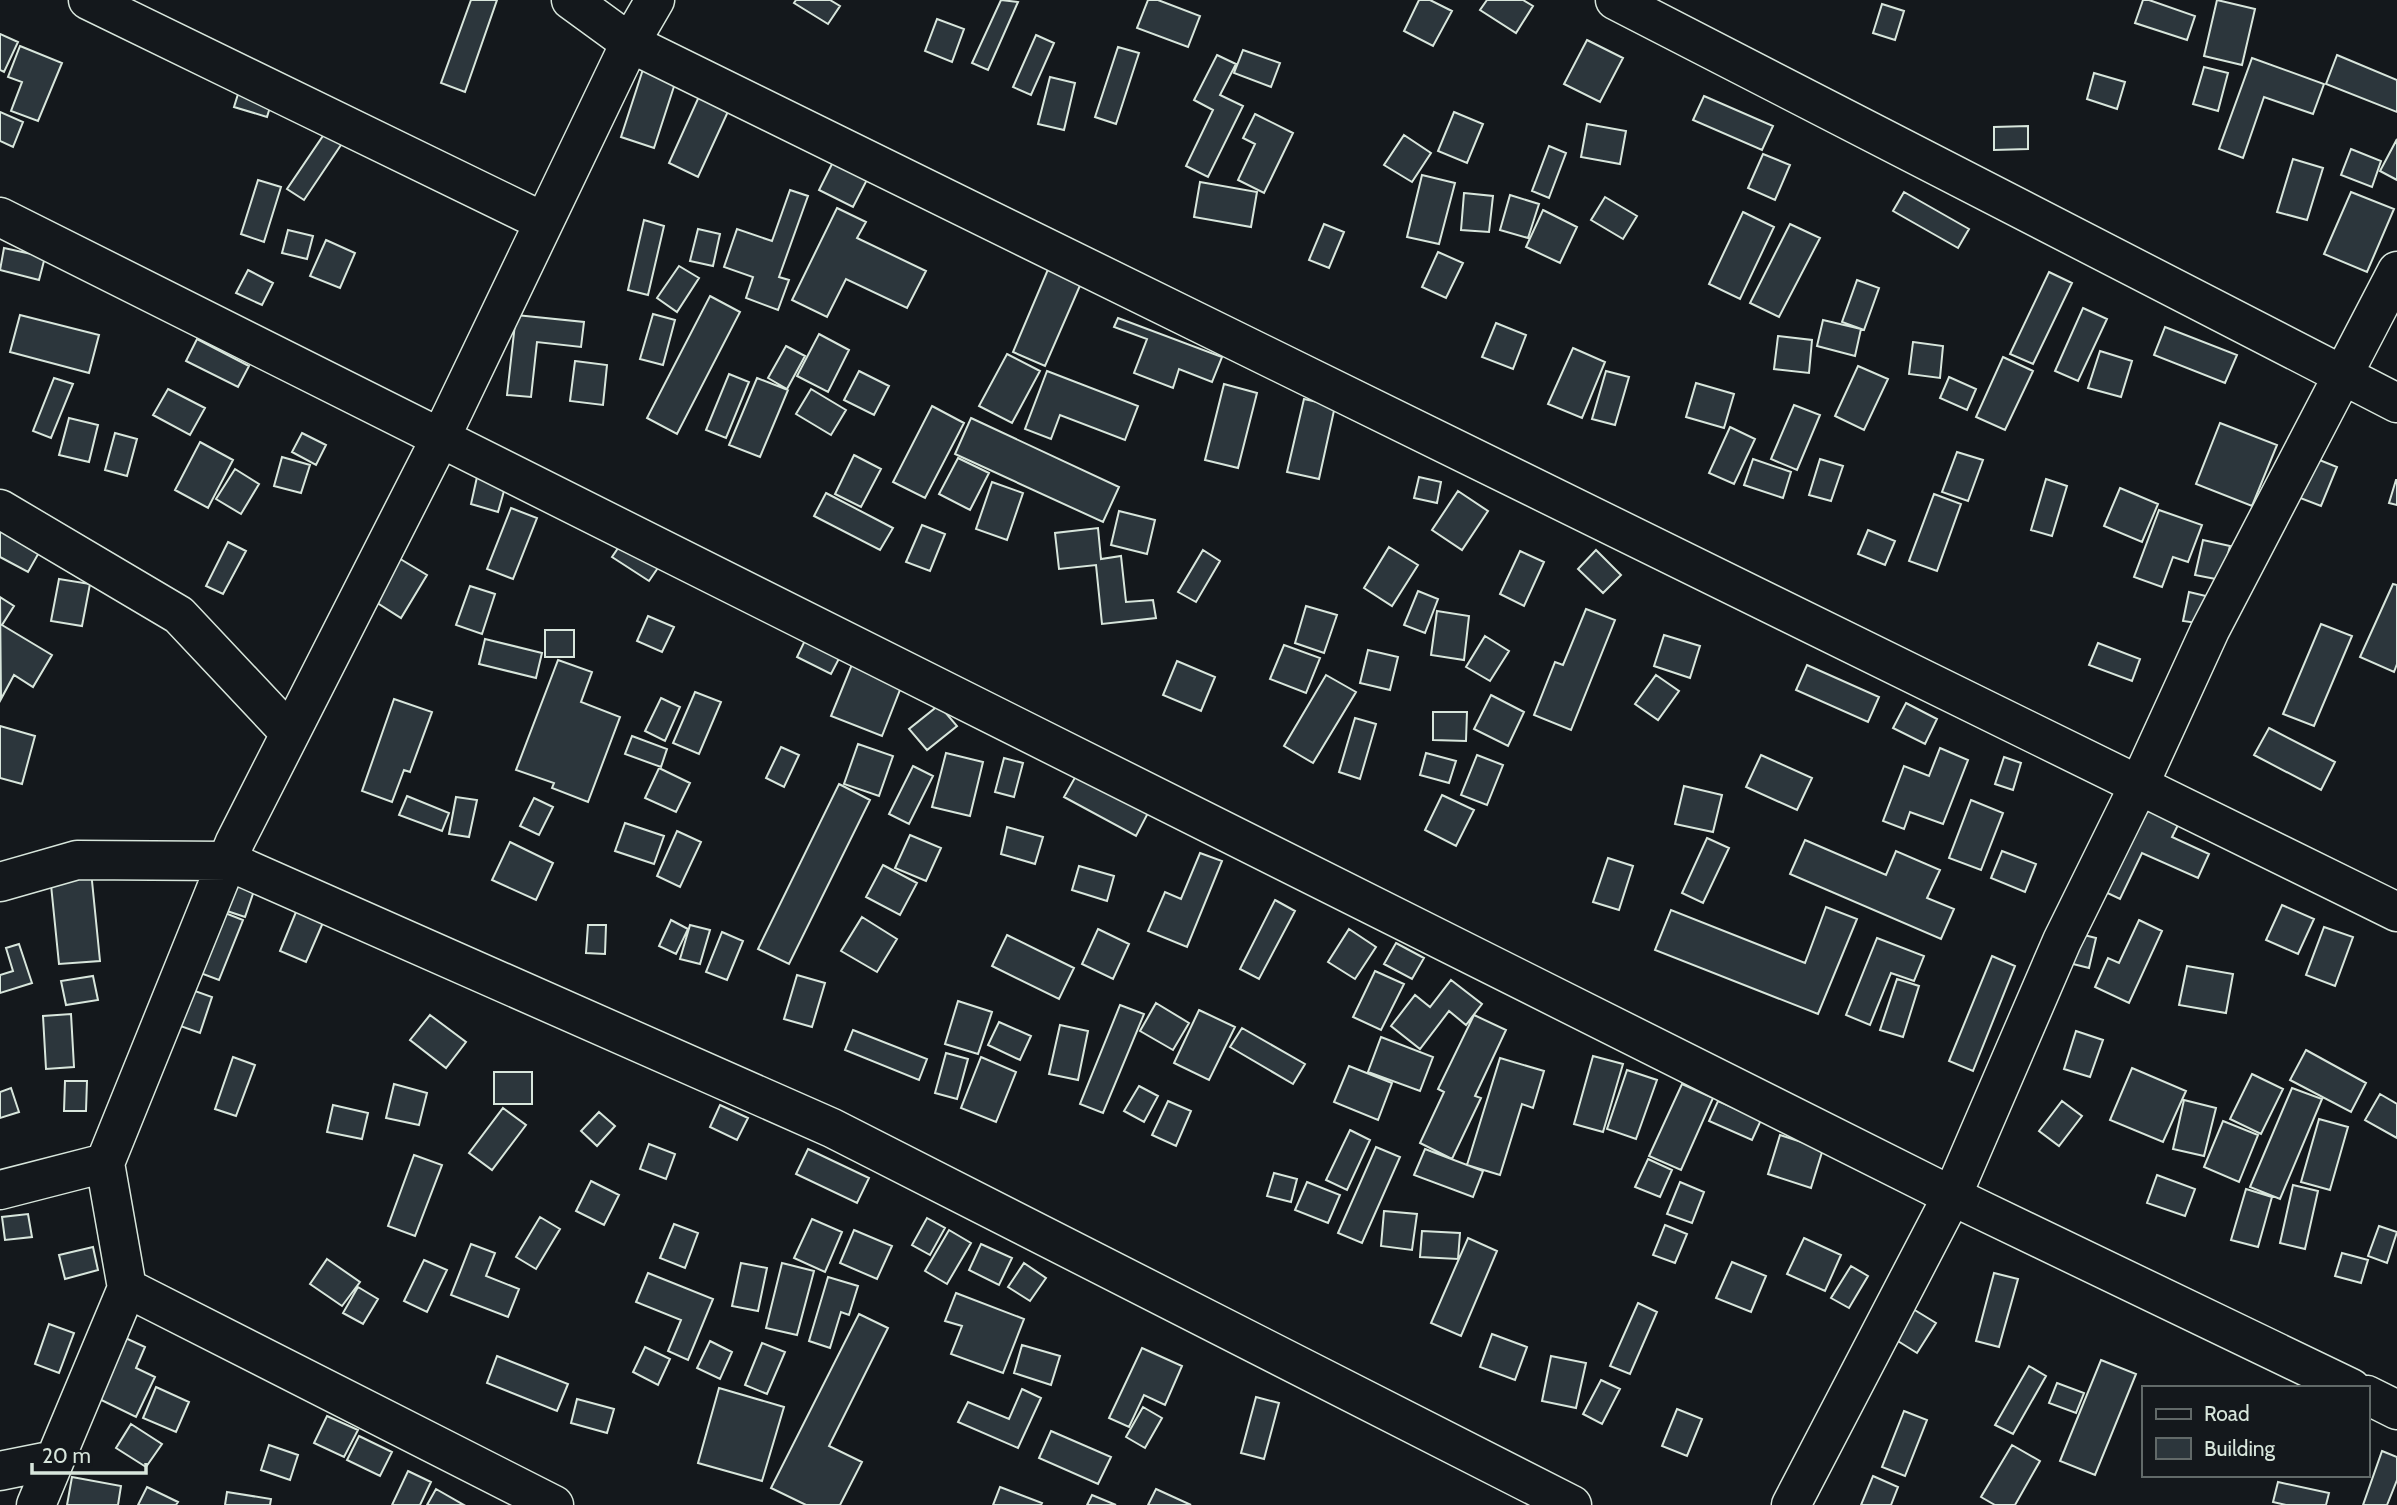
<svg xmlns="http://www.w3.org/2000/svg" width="2397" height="1505" viewBox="0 0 2397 1505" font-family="Cabin,sans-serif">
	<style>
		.building { fill: #2c363c; stroke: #d8e6dc; stroke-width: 2 }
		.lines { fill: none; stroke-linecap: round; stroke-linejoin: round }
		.minor-casing { stroke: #d8e6dc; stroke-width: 41 }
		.minor { stroke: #14181c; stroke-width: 38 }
	</style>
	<rect width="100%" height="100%" fill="#14181c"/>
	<path class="building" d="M471,0H497L465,92L441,83Z
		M796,0H830L840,6L828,24L794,3Z
		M1001,0L1018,2L988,70L972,63Z
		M1148,0H1158L1200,16L1188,47L1137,28Z
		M1419,0H1430L1452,11L1433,46L1404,31Z
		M1487,0H1523L1533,6L1516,33L1480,10Z
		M2143,0H2149L2195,16L2187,40L2135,23Z
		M2217,0L2255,9L2242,65L2204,56Z
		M1882,4L1904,11L1895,40L1873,33Z
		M937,19L964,29L952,62L925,51Z
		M0,34L18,42L4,72L0,70Z
		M1036,35L1054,43L1031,95L1013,87Z
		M1587,40L1623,58L1600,102L1564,84Z
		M20,46L62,63L38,121L11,111L22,82L8,77Z
		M1118,47L1139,53L1116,124L1095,117Z
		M1243,50L1280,63L1271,87L1234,73Z
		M1217,55L1236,64L1220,95L1243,106L1208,177L1186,166L1213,110L1194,100Z
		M2337,55L2397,80V112L2326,84Z
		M647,57L680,68L654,148L621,137Z
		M2252,58L2324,84L2313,114L2264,97L2243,158L2219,149Z
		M2204,67L2228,73L2218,111L2193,104Z
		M246,68L279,78L267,117L234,107Z
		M2094,73L2125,82L2117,109L2087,99Z
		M1050,77L1075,83L1064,130L1038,124Z
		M701,92L731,105L698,177L669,163Z
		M1704,96L1773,126L1762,150L1693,120Z
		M0,112L23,122L13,147L0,141Z
		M1454,112L1483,124L1467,163L1438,151Z
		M1255,114L1293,133L1264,193L1238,180L1255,144L1243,138Z
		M1587,124L1626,131L1620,164L1581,157Z
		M2028,126V149L1994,150V127Z
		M329,127L345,139L304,200L287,189Z
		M1404,135L1431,153L1412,182L1384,165Z
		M2397,139V180L2380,171Z
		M1549,146L1566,153L1549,198L1532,191Z
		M2351,149L2381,161L2372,187L2341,175Z
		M838,152L872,170L853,207L819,190Z
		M1763,154L1790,165L1775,200L1748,188Z
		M2293,159L2323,168L2307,220L2277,212Z
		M1422,175L1455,183L1439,244L1407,237Z
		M258,180L281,187L264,242L241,234Z
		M1200,182L1257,192L1251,227L1194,217Z
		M790,190L808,196L779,277L789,280L778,310L746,298L753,277L724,267L737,229L772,241Z
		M1904,192L1969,229L1958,248L1893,211Z
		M2351,192L2394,209L2367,272L2324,254Z
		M1464,193L1493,196L1489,232L1461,230Z
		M1510,195L1539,204L1528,238L1500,230Z
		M1605,197L1637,216L1623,239L1591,220Z
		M837,208L866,222L857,238L926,271L907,308L846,279L827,317L792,300Z
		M1543,210L1577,227L1560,263L1526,247Z
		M1743,212L1774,227L1740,299L1709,284Z
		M644,220L664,226L648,295L628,290Z
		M1324,224L1344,232L1329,268L1309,260Z
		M1790,224L1820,238L1779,317L1750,303Z
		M698,229L720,234L713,266L690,261Z
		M288,230L313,236L307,259L282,253Z
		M326,240L355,253L340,288L310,276Z
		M4,248L45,257L39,280L0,270Z
		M1438,252L1463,263L1446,298L1422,287Z
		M679,266L699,278L677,312L657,298Z
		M1049,267L1082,281L1045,366L1013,352Z
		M248,270L273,283L262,305L236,293Z
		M2049,272L2072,283L2033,364L2010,354Z
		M1857,280L1879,288L1864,330L1842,322Z
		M710,296L740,312L677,434L647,418Z
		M2083,308L2107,319L2078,381L2055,371Z
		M653,314L675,320L663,365L640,359Z
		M20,315L99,335L89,373L10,352Z
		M516,315L584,322L581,347L537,342L531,397L507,395Z
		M1118,318L1222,357L1212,382L1179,369L1173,388L1134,373L1147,339L1114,327Z
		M1823,320L1861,329L1855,356L1817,346Z
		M1496,323L1526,335L1513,369L1482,357Z
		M2165,327L2237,355L2225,383L2154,355Z
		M819,334L849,350L828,392L797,376Z
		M1778,336L1812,340L1809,373L1774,369Z
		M197,339L249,366L238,387L186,361Z
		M1913,342L1943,346L1940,378L1909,374Z
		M786,346L805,356L787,389L768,378Z
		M1573,348L1605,362L1582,418L1548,404Z
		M2100,351L2132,361L2121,397L2088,388Z
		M1007,354L1040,371L1012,423L979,406Z
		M2003,357L2033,371L2005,430L1976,417Z
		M575,361L607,365L603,405L570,401Z
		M1858,366L1888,379L1864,430L1835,416Z
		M859,371L889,386L874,415L844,400Z
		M1047,371L1138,406L1125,440L1060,415L1051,439L1025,429Z
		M1606,371L1629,377L1615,425L1592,419Z
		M729,374L749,382L726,438L706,430Z
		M1949,377L1976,389L1967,410L1940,398Z
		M54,378L73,384L51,438L33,431Z
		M757,378L788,390L760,457L729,445Z
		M1696,383L1734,394L1724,428L1686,417Z
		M1224,384L1257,393L1238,468L1205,460Z
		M168,389L205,408L190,435L153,415Z
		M811,389L846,410L831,435L796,414Z
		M1304,399L1335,406L1319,479L1287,472Z
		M1794,405L1820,415L1797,470L1771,459Z
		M932,406L964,423L925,498L893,482Z
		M69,418L98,425L89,462L59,455Z
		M971,418L1119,487L1103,522L955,454Z
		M2220,423L2277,445L2252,506L2196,484Z
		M1730,427L1755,439L1734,484L1709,473Z
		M115,433L137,439L127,476L105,470Z
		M302,433L326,445L316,465L292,452Z
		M200,442L233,460L208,508L175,490Z
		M1957,452L1983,460L1968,501L1942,492Z
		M854,455L881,469L861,507L835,494Z
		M282,457L310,465L301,493L274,486Z
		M2312,457L2337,467L2321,506L2295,496Z
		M958,458L989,473L970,510L939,494Z
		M1753,459L1791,472L1783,498L1744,485Z
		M1820,459L1843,466L1831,501L1809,495Z
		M235,469L259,484L241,514L216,499Z
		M477,477L506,484L498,512L471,504Z
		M1419,477L1441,482L1437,503L1414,498Z
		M2046,479L2067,486L2052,536L2031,530Z
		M2396,480H2397V505L2389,503Z
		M992,482L1023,493L1007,540L976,529Z
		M2120,488L2158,504L2142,542L2104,526Z
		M1458,491L1488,511L1462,550L1432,530Z
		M826,493L893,528L880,550L814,516Z
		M1934,494L1961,504L1937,571L1909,561Z
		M511,508L537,518L513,579L487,569Z
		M2159,510L2202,525L2188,562L2173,557L2162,587L2134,577Z
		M1119,511L1155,520L1147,554L1111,545Z
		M922,525L945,534L930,571L906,562Z
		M0,527L41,549L28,572L0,557Z
		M1098,528L1101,559L1121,556L1126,602L1153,600L1156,618L1102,624L1096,565L1059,569L1055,533Z
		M1868,530L1895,541L1885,565L1858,554Z
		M627,535L664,559L649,581L612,557Z
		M2203,540L2230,546L2221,580L2195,575Z
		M228,542L246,551L223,594L206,586Z
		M1389,547L1418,565L1392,606L1364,588Z
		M1203,550L1220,561L1196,602L1178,592Z
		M1596,550L1621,575L1603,593L1578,569Z
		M1520,551L1544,562L1524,606L1500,594Z
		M397,557L427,575L401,618L371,599Z
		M59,579L90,584L82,626L51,621Z
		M2393,584L2397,585V664L2394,672L2360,657Z
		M470,586L495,594L482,634L456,625Z
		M1418,591L1438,599L1425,633L1404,625Z
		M2189,592L2210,597L2204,624L2183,621Z
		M0,597L14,606L2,625L52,655L33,687L14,675L1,699Z
		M1306,606L1337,615L1324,653L1295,643Z
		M1586,609L1615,620L1571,730L1534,715L1555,662L1563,665Z
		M1437,611L1469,616L1464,660L1431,655Z
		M648,616L674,627L662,652L637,641Z
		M2321,624L2352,636L2314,726L2283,714Z
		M545,630H574V657H545Z
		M809,632L844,649L831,674L797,657Z
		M1664,635L1700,646L1690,678L1654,666Z
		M1485,636L1509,651L1490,681L1466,667Z
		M485,639L542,653L536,678L479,664Z
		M2098,643L2140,659L2132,681L2089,665Z
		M1284,645L1320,658L1306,693L1270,679Z
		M1368,650L1398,657L1390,690L1360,683Z
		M855,657L905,677L882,736L831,716Z
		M558,660L592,672L581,702L620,717L588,802L552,788L554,783L516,770Z
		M1177,661L1215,677L1201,711L1163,695Z
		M1807,665L1879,697L1868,722L1796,690Z
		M1326,675L1356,692L1313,763L1284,746Z
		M1656,675L1679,691L1658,720L1635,704Z
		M695,692L721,702L699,754L673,743Z
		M1491,695L1524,712L1508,746L1474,729Z
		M661,698L680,707L665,741L645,731Z
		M394,699L432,712L410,772L404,770L392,802L362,791Z
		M1906,703L1937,719L1925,744L1893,728Z
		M939,705L957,726L927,750L909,729Z
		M1433,712H1467L1466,741L1433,740Z
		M1355,718L1376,724L1360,779L1339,772Z
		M0,726L35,736L22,784L0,778Z
		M2269,728L2335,762L2321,790L2254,755Z
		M632,736L667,749L661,767L625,754Z
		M858,744L893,756L879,796L844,784Z
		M781,747L799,755L784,787L766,778Z
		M1940,748L1968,760L1943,824L1910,812L1904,829L1883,821L1904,766L1929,776Z
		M946,753L983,762L970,816L932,807Z
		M1426,753L1456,761L1449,783L1420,775Z
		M1477,755L1503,765L1487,805L1461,795Z
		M1761,755L1812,778L1797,810L1746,787Z
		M2004,757L2021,763L2013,790L1995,784Z
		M1004,758L1023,763L1014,797L995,792Z
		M913,766L933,776L909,824L889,814Z
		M659,768L690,783L676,812L645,798Z
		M1077,774L1148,813L1136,836L1064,797Z
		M839,784L870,800L789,964L758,949Z
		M1684,786L1722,795L1713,832L1675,824Z
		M1442,795L1474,810L1456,846L1425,830Z
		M407,796L449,813L442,831L399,815Z
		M456,797L477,800L469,837L449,834Z
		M534,798L553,807L539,835L520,826Z
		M1971,800L2003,813L1981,870L1949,858Z
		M2139,802L2180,821L2172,837L2209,854L2198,878L2142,853L2120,899L2099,889Z
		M625,823L664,836L654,864L615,851Z
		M1007,827L1043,837L1035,864L1001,854Z
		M677,831L701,842L680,887L657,876Z
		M910,835L941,848L926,881L895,868Z
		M1707,838L1729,848L1703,903L1682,893Z
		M1805,840L1886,875L1896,851L1940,870L1927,898L1954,909L1941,939L1790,874Z
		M510,842L553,863L536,900L492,880Z
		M2002,851L2036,864L2025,892L1991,878Z
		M1200,853L1222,861L1187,947L1148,931L1165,892L1181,899Z
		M1608,858L1633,866L1619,910L1593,902Z
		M883,865L917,883L900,915L866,897Z
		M233,866L259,876L245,917L218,908Z
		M1079,866L1114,876L1107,901L1072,890Z
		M91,871L100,961L59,964L50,875Z
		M1275,900L1295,911L1259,979L1240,969Z
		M2282,905L2314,919L2298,954L2266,940Z
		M298,907L325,918L306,962L280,951Z
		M1826,907L1857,919L1818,1014L1655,950L1671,910L1805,963Z
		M220,911L243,920L219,980L195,971Z
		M862,917L897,939L877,972L841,951Z
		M671,920L688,929L676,954L659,946Z
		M2139,920L2162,931L2129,1003L2095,987L2108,958L2119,963Z
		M588,925H606L605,954L586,953Z
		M690,925L710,930L700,964L680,959Z
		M2324,927L2353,937L2335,986L2306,975Z
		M1098,929L1129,944L1113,979L1082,964Z
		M1349,929L1376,947L1355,979L1328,962Z
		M2060,929L2096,938L2089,968L2053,959Z
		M722,932L743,941L727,980L706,972Z
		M1007,935L1074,968L1059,999L992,966Z
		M1877,938L1924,956L1914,981L1891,973L1870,1025L1846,1015Z
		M1396,943L1424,958L1412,979L1384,964Z
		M19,944L32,983L0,993V975L13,971L6,948Z
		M1992,956L2015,966L1973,1071L1949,1061Z
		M2187,966L2233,974L2226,1013L2179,1005Z
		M1375,971L1404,984L1381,1030L1353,1017Z
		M797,975L825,983L812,1027L784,1019Z
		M93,976L98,1000L66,1005L61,981Z
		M1897,979L1919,986L1903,1037L1880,1030Z
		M1451,980L1482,1004L1466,1025L1449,1011L1420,1049L1391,1026L1415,995L1430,1007Z
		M181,986L212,997L200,1033L169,1022Z
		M958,1001L992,1012L978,1054L945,1044Z
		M1156,1003L1189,1023L1173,1050L1140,1031Z
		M1120,1005L1144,1014L1103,1113L1080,1104Z
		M1199,1010L1235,1027L1209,1080L1174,1063Z
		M71,1014L74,1067L46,1069L43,1016Z
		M430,1015L466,1042L446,1068L410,1040Z
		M1474,1015L1506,1030L1475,1096L1481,1098L1452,1159L1420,1143L1444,1092L1438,1089Z
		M999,1022L1031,1036L1020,1060L988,1045Z
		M1060,1025L1088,1031L1078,1080L1049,1074Z
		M1242,1028L1305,1064L1293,1084L1230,1047Z
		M853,1030L927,1059L919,1080L845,1050Z
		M2076,1031L2103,1040L2090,1077L2064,1069Z
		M1381,1037L1433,1057L1420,1091L1368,1072Z
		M2306,1050L2366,1083L2351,1112L2290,1080Z
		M946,1053L968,1059L957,1099L935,1093Z
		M1593,1056L1623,1064L1603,1132L1574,1124Z
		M233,1057L255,1065L236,1116L215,1109Z
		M981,1057L1016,1072L996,1122L961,1108Z
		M1500,1058L1544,1071L1533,1108L1522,1104L1500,1175L1467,1165Z
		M1349,1066L1392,1083L1378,1120L1334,1102Z
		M2132,1068L2186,1091L2163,1142L2110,1120Z
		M1627,1070L1657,1080L1636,1139L1607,1129Z
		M494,1072H532V1104H494Z
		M2252,1074L2283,1089L2261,1134L2230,1119Z
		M65,1081H87L86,1111H64Z
		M394,1084L427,1093L419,1125L386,1118Z
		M1682,1084L1713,1098L1681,1170L1649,1156Z
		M1139,1086L1158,1096L1144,1122L1124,1111Z
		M11,1088L19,1112L0,1118V1092Z
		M2292,1088L2322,1099L2280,1199L2250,1187Z
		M2380,1094L2397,1104V1138L2365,1120Z
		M2184,1100L2216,1108L2204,1156L2173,1149Z
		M1168,1101L1191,1111L1176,1146L1152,1135Z
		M1718,1101L1761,1120L1752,1140L1709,1121Z
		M2062,1101L2082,1116L2059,1146L2039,1131Z
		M333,1105L368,1113L362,1139L327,1132Z
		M720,1105L748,1118L737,1140L710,1127Z
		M503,1108L526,1125L492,1170L469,1153Z
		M599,1112L615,1126L597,1146L581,1131Z
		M2319,1119L2348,1127L2330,1190L2301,1182Z
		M2223,1121L2258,1135L2239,1182L2204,1167Z
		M1350,1130L1370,1140L1347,1190L1326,1180Z
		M1780,1135L1823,1149L1811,1188L1768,1174Z
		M649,1144L675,1154L666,1179L640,1169Z
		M1376,1147L1400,1157L1362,1243L1338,1233Z
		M808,1149L869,1178L857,1203L796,1174Z
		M1425,1149L1483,1171L1473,1197L1414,1175Z
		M414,1155L442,1165L415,1236L388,1226Z
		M1648,1159L1672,1170L1660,1197L1635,1187Z
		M1274,1173L1297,1179L1291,1202L1267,1196Z
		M2157,1175L2195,1189L2185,1216L2147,1203Z
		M591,1181L619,1195L604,1225L576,1211Z
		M1307,1182L1340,1195L1328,1223L1295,1210Z
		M1680,1182L1704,1192L1692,1223L1667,1214Z
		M2293,1185L2318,1191L2305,1249L2280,1243Z
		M2246,1189L2272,1197L2258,1247L2231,1240Z
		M1384,1211L1417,1214L1412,1250L1381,1246Z
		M28,1214L32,1237L5,1240L2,1217Z
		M540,1217L560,1229L536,1269L516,1257Z
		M927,1218L945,1228L930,1255L912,1245Z
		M812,1219L842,1232L825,1272L794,1258Z
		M674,1224L698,1233L685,1268L660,1258Z
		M1665,1225L1687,1234L1675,1263L1653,1255Z
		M2379,1226L2397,1232L2387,1263L2368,1256Z
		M854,1230L892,1246L877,1279L840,1263Z
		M949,1230L971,1243L947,1284L925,1271Z
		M1422,1231L1460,1233L1458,1259L1420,1257Z
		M1468,1238L1497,1251L1461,1336L1431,1323Z
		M1804,1238L1841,1255L1825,1291L1787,1274Z
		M471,1244L495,1253L486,1276L519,1289L508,1317L451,1295Z
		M981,1244L1012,1258L999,1285L969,1270Z
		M93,1247L98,1270L65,1279L59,1255Z
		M2342,1253L2368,1260L2361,1283L2335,1276Z
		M327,1259L360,1282L342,1306L310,1284Z
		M424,1260L447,1270L427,1312L404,1301Z
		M1732,1262L1766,1276L1751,1312L1716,1298Z
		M741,1263L767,1268L758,1311L732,1306Z
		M782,1263L814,1271L797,1335L766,1328Z
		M1024,1263L1046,1278L1030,1301L1008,1287Z
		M1851,1266L1868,1276L1849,1308L1831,1298Z
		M648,1273L713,1299L688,1360L668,1351L681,1320L636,1302Z
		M1994,1273L2018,1279L1999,1347L1976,1341Z
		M828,1277L858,1286L849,1315L841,1312L830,1348L809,1341Z
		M358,1287L378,1299L363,1324L343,1313Z
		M956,1293L1024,1319L1003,1373L951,1354L962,1326L945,1321Z
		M1895,1298L1936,1323L1917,1353L1877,1328Z
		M1638,1303L1657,1312L1630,1374L1610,1366Z
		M859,1314L888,1328L829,1446L862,1462L840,1505H806L771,1488Z
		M49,1324L74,1333L59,1373L35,1364Z
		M1492,1334L1527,1347L1515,1380L1480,1367Z
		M119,1335L145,1347L136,1368L155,1377L136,1417L91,1395Z
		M710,1341L732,1352L720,1379L697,1368Z
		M762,1343L785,1352L767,1394L745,1385Z
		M1022,1345L1060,1356L1051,1385L1014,1373Z
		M645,1347L670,1359L658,1385L633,1372Z
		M1142,1348L1182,1366L1165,1405L1144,1395L1129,1427L1109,1418Z
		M497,1356L568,1384L557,1411L487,1383Z
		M1551,1356L1586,1363L1576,1408L1542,1401Z
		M2101,1360L2136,1374L2095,1475L2060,1461Z
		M2029,1366L2046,1376L2013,1434L1995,1425Z
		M1601,1380L1620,1389L1602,1424L1583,1414Z
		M2057,1383L2084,1393L2076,1413L2049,1403Z
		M156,1387L189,1402L176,1432L143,1418Z
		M719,1388L784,1407L762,1481L698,1463Z
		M1022,1389L1041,1398L1018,1448L958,1422L968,1402L1009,1419Z
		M1256,1397L1279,1403L1264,1459L1241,1453Z
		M577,1399L614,1409L607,1433L571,1423Z
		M1143,1407L1162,1418L1145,1448L1126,1437Z
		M1677,1409L1702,1419L1687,1456L1662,1446Z
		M1904,1411L1927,1420L1905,1476L1882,1467Z
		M327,1416L358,1430L344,1457L314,1443Z
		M131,1424L162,1444L146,1467L116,1448Z
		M1051,1431L1111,1457L1098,1484L1039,1458Z
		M359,1436L392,1452L380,1476L347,1460Z
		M269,1445L298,1455L290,1480L261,1470Z
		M2012,1445L2040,1461L2015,1505H1995L1981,1497Z
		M2382,1451L2397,1457V1480L2387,1505H2363Z
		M408,1471L431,1482L420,1505H392Z
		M1873,1476L1898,1487L1891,1505H1861Z
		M72,1477L121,1486L118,1505H67Z
		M2278,1482L2329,1493L2326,1505H2286L2273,1502Z
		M147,1487L178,1502L176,1505H138Z
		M1000,1487L1042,1503L1041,1505H993Z
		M436,1489L464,1505H427Z
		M1156,1489L1191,1505H1148Z
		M227,1492L271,1499L270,1505H225Z
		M1092,1495L1116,1505H1087Z"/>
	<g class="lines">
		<g class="minor-casing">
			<path id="minor" d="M88,0L544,222
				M571,0L630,43L2397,912
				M1615,0L2397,403
				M0,217L1952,1196L2351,1388
				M0,509L179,615L290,733
				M0,882L77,860L228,861L832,1128L1572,1505
				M0,1190L105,1163
				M127,1288L554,1505
				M2367,1395L2397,1410
				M0,1471L54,1460
				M36,1505L127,1288L105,1163L235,842L440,439L630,43L655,0
				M1791,1505L1952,1196L2062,941L2139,785L2210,630L2397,271"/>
		</g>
		<use href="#minor" class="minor"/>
	</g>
	<rect x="2142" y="1386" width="228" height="91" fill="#14181c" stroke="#626a69" stroke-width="2"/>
	<rect x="2156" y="1409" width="35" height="10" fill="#14181c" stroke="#626a69" stroke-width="2"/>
	<text x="2204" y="1421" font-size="21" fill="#d8e6dc">Road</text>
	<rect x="2156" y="1438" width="35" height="21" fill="#2c363c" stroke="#626a69" stroke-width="2"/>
	<text x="2204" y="1456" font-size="21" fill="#d8e6dc">Building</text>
	<path d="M32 1463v10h114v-10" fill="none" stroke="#d8e6dc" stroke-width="3.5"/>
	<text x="42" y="1463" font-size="21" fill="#d8e6dc" stroke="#14181c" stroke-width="5" paint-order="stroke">20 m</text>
</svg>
